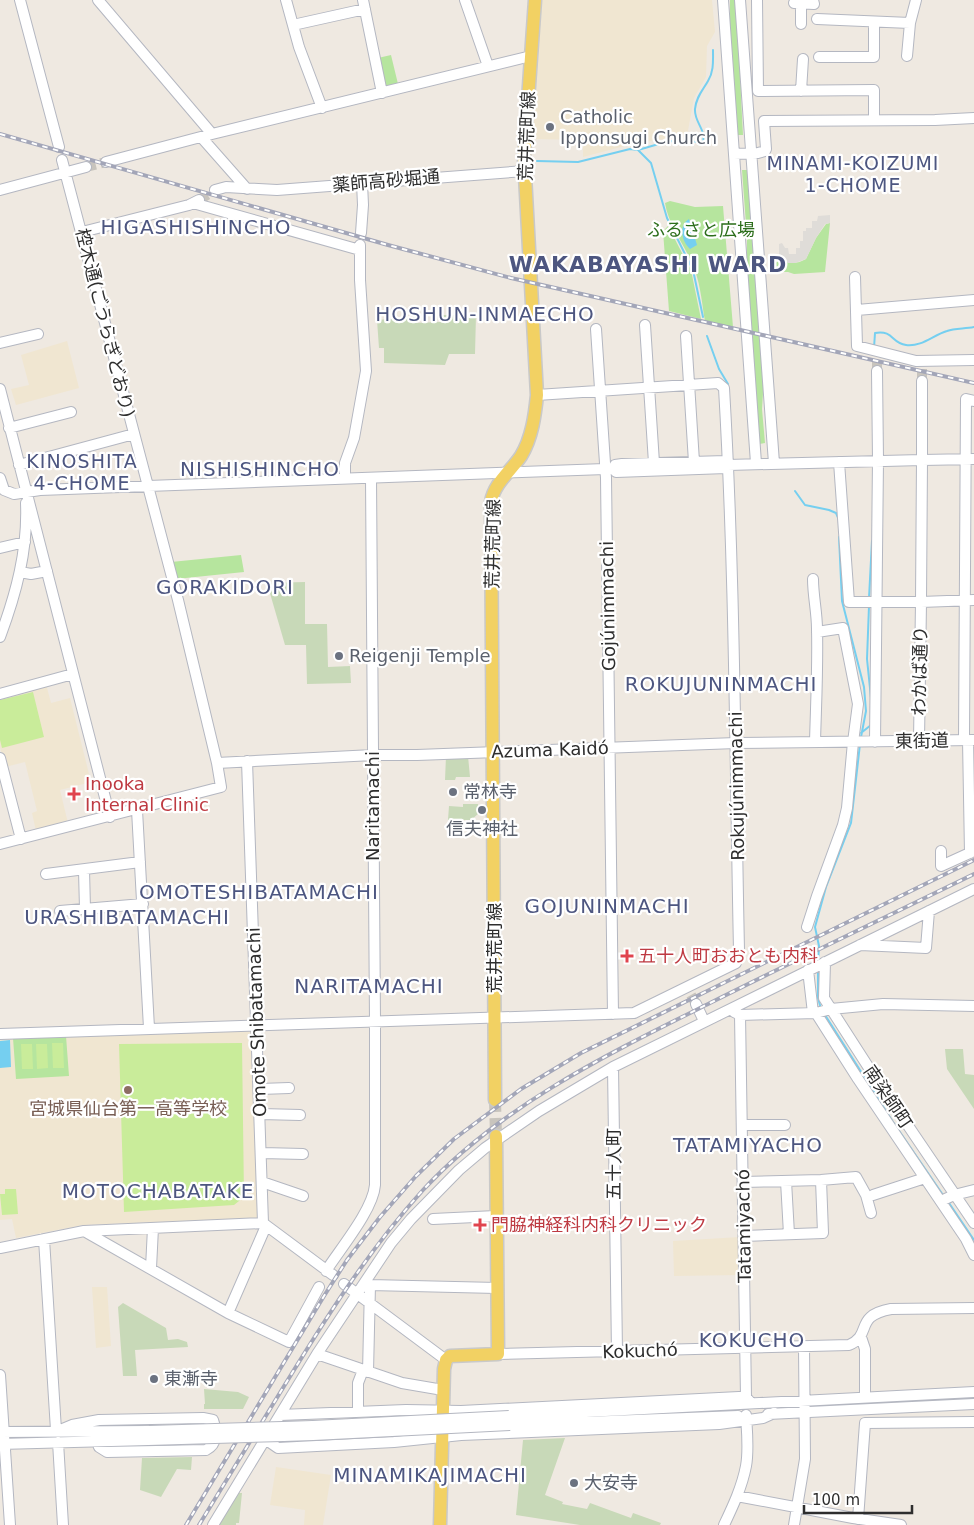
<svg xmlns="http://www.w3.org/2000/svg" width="974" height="1525" viewBox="0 0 974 1525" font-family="'DejaVu Sans','Noto Sans JP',sans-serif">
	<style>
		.education { fill: #f0e6d1 }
		.green { fill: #b6e59e }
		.cemetery { fill: #c8d9b8 }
		.pitch { fill: #c9ec9a }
		.plaza { fill: #dfdcd8 }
		.water { fill: #75cff0 }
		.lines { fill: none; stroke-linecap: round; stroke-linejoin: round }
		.stream { stroke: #75cff0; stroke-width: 2 }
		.minor-tunnel { stroke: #c8c4bd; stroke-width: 10; stroke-dasharray: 10 5; stroke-linecap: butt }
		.major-tunnel { stroke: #c8c4bd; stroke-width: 12; stroke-dasharray: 12 6; stroke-linecap: butt }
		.minor-casing { stroke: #b4b7c1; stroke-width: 12 }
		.major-casing { stroke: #c9c9c9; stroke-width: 15 }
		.minor { stroke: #fff; stroke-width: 10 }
		.major { stroke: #f2d163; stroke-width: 12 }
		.rail-casing { stroke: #a3a6b8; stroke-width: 4 }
		.rail { stroke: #fff; stroke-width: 2; stroke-dasharray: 5.5; stroke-linecap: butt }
		.minor-bridge-casing { stroke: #b4b7c1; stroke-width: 12; stroke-linecap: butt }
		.minor-bridge { stroke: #fff; stroke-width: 10 }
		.worship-dot { fill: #6b7280; stroke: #fff; stroke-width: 2 }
		.health-dot { fill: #e0444e; stroke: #fff; stroke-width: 2 }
		.education-dot { fill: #8d6e63; stroke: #fff; stroke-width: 2 }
		.labels { text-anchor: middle; stroke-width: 4.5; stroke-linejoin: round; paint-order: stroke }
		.worship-label { font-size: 18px; fill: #5b616d; stroke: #fff; text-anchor: start }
		.street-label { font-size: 18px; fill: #2e2e2e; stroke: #fff }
		.park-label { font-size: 18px; fill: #2c6e1b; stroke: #fff }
		.health-label { font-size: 18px; fill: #be3a42; stroke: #fff; text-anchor: start }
		.education-label { font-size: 18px; fill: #785e54; stroke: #fff }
		.neighbourhood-label { font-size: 19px; letter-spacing: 1px; fill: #4d5680; stroke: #fff }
		.quarter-label { font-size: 20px; letter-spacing: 1px; fill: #4d5680; stroke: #fff }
		.district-label { font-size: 22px; font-weight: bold; letter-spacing: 1px; fill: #4d5680; stroke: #fff }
	</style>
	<rect width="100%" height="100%" fill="#efe9e1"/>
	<path class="education" d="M541,0H712L715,32L707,46L706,77L694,98L687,136L636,143L583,157V140L532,139Z
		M67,341L79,388L16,405L11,389L29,385L21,355Z
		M46,684L51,703L70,698L91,782L60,790L68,823L36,831L32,813L37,811L25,762L5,767L0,747V696Z
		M254,1029L261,1215L257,1218L83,1225L16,1238L12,1219L0,1220V1037Z
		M740,1237L741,1275L674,1276L673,1241Z
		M92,1287H107L111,1346L96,1348Z
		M276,1467L331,1475L323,1525H304L305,1510L270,1505Z"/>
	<path class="green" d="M730,0H737C740,45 740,90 743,135H736L730,51Z
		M391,55L398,84L384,86L378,58Z
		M742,170H749L764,377L762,409L765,443L759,444L747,277V238Z
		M670,201L695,207L723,206L733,327L705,321C702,305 701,287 695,271C687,247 669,228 665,203Z
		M830,223L825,272L794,274L788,272H777L776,263L779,258C792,260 791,267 806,259L816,238L826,224Z
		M668,226L691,270L701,319L669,311L663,231Z
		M241,555L244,572L176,579L171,562Z
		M66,1036L69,1076L16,1079L13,1038Z"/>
	<path class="cemetery" d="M443,315H476L475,354H449L445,365L384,363V348H379L377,320L415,317V323L440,322Z
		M305,582V624H327L328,667L350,666L351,683L307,684L306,645H285L267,583Z
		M446,756H468L470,777H456L455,780H445Z
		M463,804H478V814L471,820H448L449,806L463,807Z
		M945,1049H963L965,1074L974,1075V1109L947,1069Z
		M123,1303L166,1328L168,1340L178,1339L187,1342L188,1347L135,1350L137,1376H123L118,1307Z
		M204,1389L238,1392L249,1397L243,1409H204V1404H205Z
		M565,1438L545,1495L563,1502L562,1504L587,1509L590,1503L631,1518L633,1513L661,1523L660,1525H580L516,1515L523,1440Z
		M192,1457L191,1470L177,1469L161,1497L140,1490L142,1458Z
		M238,1493H242L239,1523H236V1525H215Z"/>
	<path class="pitch" d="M33,692L44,737L2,748L0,740V700Z
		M52,1043H63L64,1068H53Z
		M242,1043L244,1197L234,1205L124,1212L119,1044Z
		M21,1044H32L33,1069H22Z
		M36,1044H47L48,1068L37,1069Z
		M5,1189H16L18,1214L2,1215L0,1194H5Z"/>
	<path class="plaza" d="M830,215V223L825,224L816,238L806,259L795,263H788L784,259L779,258V244L782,243L785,248H788L789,254H796V248H800V241H803V231H806V228H812V221H817L818,216Z"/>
	<path class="water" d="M689,219L697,245L690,249C682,242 678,226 689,219Z
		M10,1040L11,1067L0,1068V1041Z"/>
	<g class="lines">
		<path class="stream" d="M638,150L651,163L667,218L693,270L703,317
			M537,161L578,162L630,149L638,150L669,141L703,142C706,129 694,122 695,109C696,97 703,90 708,81C714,71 713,61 713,50
			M707,336L719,369L728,384
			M874,348L875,333C894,330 891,343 906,345C922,347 933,335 947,331C955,328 965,329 974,327
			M795,491L805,505L829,510L836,513L839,520
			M839,537L842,601L864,687L866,711L861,737
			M869,598L872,541
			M869,606L867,659L871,698
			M861,733L871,725
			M818,962L819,946L815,927L826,887L851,823L860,744
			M818,969V998L821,1009
			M825,1015L893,1122L943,1195
			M949,1203L974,1240"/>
		<path class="minor-tunnel" d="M86,167L106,162
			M199,200L215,190
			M922,369V381
			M877,371V359
			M691,995L696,1004"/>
		<path class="major-tunnel" d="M495,1100L496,1136"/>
		<g class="minor-casing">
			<path id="minor" d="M20,0L59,147
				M98,0L212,134
				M286,0L299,47L322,108
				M363,0L382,93
				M465,0L488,66
				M723,0L756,463
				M740,0L774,463
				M757,0L758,91L874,90V120
				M794,3L814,4L813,0
				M817,19L910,23
				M801,24V4
				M293,25L365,9
				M907,56L910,23L916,0
				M819,57H874V23
				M801,91L803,59
				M202,138L247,189
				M734,154L758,153L765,151L766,149L764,121L935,120L974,118
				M106,162L212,134L531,56
				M0,190L86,167
				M215,190L226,187L277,190L525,171
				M193,203L360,250
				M82,232L189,205L199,200
				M361,233L363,205L362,183
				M855,277L857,346L916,361L974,360
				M857,310L974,300
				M645,325L654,463
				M596,329L606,478L613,1014
				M686,336L694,462
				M0,343L38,334
				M0,389L110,817
				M9,428L71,412
				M839,462L849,602H921L922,460L974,459
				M19,465L134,434
				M613,469L616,472L726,468L728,465L922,460V381
				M0,478L4,490L14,494L40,490L605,469H613L615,465L622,464L726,461L728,465
				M345,479V463L354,438L366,371L360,280V245
				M0,548L25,542
				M20,572L31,574L47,571
				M813,579C813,596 817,612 817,629C818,667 816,704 815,742
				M0,637C16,594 28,550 26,503
				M0,694L73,674
				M964,740L966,399L974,401
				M968,740L970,853
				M919,741L921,602L974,600
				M875,742L878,460L877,371
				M0,758L21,839
				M247,761L263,1223
				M217,763L373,755H417L736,743L974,740
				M137,810L149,1028
				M0,844L221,787L217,763L178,600L62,160
				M941,851V866L974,851
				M84,870L85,909
				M46,874L140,862
				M60,911L143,904
				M807,927L817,896L843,825L847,808L853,742L858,704L843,628L817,632
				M860,945L926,948L929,911
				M825,962L824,998L869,1068L974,1223
				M808,970L813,1013
				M696,1004L704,1021
				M734,1012L740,1015L816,1013L831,1009L883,1004L974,1006
				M816,1013L858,1079L966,1239L974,1255
				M740,1015L746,1397
				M0,1034L634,1013L736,963L739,950C735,763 735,575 724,388L718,383L537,395
				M613,1067L617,1352
				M260,1089L289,1088
				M261,1114L300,1115
				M742,1125H785
				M262,1153L303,1154
				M786,1181L789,1234
				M262,1182L303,1196
				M743,1182L821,1180L856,1177L866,1195L871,1213
				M873,1195L925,1178
				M941,1201L954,1195L974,1190
				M433,1219L496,1216
				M84,1231L228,1313L289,1342L319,1287
				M744,1236L823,1233L821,1180
				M44,1239L56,1430
				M0,1248L84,1231L263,1223L333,1275
				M151,1268L153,1228
				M326,1271C340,1249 373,1210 375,1185V1021L371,478
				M344,1284L446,1360
				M228,1313L266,1226
				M861,1337L865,1349V1398
				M317,1354L402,1383L443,1390
				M498,1354L849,1345C873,1335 853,1316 891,1309L974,1308
				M368,1372L370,1285L497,1288
				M0,1375L10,1525
				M358,1412V1383L363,1370
				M768,1414L974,1404
				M280,1415L406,1410L461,1411L739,1397H746L751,1403
				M509,1416L974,1392
				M510,1425L738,1416
				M283,1427L313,1426
				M60,1430L72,1425L99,1420L203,1418L213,1420C217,1431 218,1444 206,1450L107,1452L99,1447L97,1442
				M0,1432L149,1431
				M283,1436L313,1435
				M265,1439L278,1448L394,1442L461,1435L719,1424L763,1418L774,1413
				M58,1442L63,1525
				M0,1444L148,1440
				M737,1496L853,1518L901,1525
				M858,1519L865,1423L974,1422
				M213,1525L317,1354L391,1243L411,1219L459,1170L485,1148L539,1111L613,1067L974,889
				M724,1525C733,1506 742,1487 746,1466C749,1450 747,1432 746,1415
				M794,1525L805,1459L804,1346"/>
		</g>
		<g class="major-casing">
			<path id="major" d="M495,1100L491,502C494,483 511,471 521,456C532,438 535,415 537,395L524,157L535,0
				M440,1525L444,1369L446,1360L450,1356L498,1354L496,1136"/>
		</g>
		<use href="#minor" class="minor"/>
		<use href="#major" class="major"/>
		<g class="rail-casing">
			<path id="rail" d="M0,134L388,245L511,278L974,383
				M186,1525L324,1296L347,1260L380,1217L416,1176L454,1139L521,1089L581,1053L974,860
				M199,1525C225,1482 252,1439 278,1396C322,1324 366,1253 423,1190C502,1105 608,1054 710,1003C798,959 886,917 974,874"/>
		</g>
		<use href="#rail" class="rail"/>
		<g class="minor-bridge-casing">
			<path id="minor-bridge" d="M313,1426L509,1416
				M149,1431L283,1427
				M313,1435L510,1425
				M148,1440L283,1436"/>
		</g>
		<use href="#minor-bridge" class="minor-bridge"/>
	</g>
	<g class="worship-dot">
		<circle cx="550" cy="127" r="5"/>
		<circle cx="339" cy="656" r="5"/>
		<circle cx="453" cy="792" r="5"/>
		<circle cx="482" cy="810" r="5"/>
		<circle cx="154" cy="1379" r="5"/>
		<circle cx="574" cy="1483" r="5"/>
	</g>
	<g class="health-dot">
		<path d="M71.5 786.5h5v5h5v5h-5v5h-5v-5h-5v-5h5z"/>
		<path d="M624.5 948.5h5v5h5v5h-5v5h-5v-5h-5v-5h5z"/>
		<path d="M477.5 1217.5h5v5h5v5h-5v5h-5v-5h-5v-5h5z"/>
	</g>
	<circle class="education-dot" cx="128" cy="1090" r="5"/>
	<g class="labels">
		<g class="worship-label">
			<text x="560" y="123">Catholic<tspan x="560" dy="21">Ipponsugi Church</tspan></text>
			<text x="349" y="662">Reigenji Temple</text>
			<text x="463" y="798">常林寺</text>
			<text x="482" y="835" text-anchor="middle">信夫神社</text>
			<text x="164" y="1385">東漸寺</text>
			<text x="584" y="1489">大安寺</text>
		</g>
		<g class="street-label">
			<text transform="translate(527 136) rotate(-88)" y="6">荒井荒町線</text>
			<text transform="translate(386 181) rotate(-5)" y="6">薬師高砂堀通</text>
			<text transform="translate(105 323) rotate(76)" y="6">椌木通(ごうらぎどおり)</text>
			<text transform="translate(493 544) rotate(-89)" y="6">荒井荒町線</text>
			<text transform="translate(608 606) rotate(-91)" y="6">Gojúnimmachi</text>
			<text transform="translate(920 671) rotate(-89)" y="6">わかば通り</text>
			<text transform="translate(922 741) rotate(-1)" y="6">東街道</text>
			<text transform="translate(550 750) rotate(-2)" y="6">Azuma Kaidó</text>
			<text transform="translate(737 786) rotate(-91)" y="6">Rokujúnimmachi</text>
			<text transform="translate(373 806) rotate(-90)" y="6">Naritamachi</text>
			<text transform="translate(495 948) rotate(-90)" y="6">荒井荒町線</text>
			<text transform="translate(257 1022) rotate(-92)" y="6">Omote Shibatamachi</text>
			<text transform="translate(888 1097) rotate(56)" y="6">南染師町</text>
			<text transform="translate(614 1164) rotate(-90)" y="6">五十人町</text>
			<text transform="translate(744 1226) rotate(-91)" y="6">Tatamiyachó</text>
			<text transform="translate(640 1351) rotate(-2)" y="6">Kokuchó</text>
		</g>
		<g class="park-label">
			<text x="701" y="236">ふるさと広場</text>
		</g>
		<g class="health-label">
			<text x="85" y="790">Inooka<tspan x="85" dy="21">Internal Clinic</tspan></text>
			<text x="638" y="962">五十人町おおとも内科</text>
			<text x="491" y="1231">門脇神経科内科クリニック</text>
		</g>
		<g class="education-label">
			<text x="128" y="1115">宮城県仙台第一高等学校</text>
		</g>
		<g class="neighbourhood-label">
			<text x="853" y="170">MINAMI-KOIZUMI<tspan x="853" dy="22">1-CHOME</tspan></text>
			<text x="82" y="468">KINOSHITA<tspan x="82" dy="22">4-CHOME</tspan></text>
		</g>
		<g class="quarter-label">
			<text x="196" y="234">HIGASHISHINCHO</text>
			<text x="485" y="321">HOSHUN-INMAECHO</text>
			<text x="260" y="476">NISHISHINCHO</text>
			<text x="225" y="594">GORAKIDORI</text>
			<text x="721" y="691">ROKUJUNINMACHI</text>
			<text x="259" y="899">OMOTESHIBATAMACHI</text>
			<text x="607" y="913">GOJUNINMACHI</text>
			<text x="127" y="924">URASHIBATAMACHI</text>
			<text x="369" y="993">NARITAMACHI</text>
			<text x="748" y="1152">TATAMIYACHO</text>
			<text x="158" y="1198">MOTOCHABATAKE</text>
			<text x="752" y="1347">KOKUCHO</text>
			<text x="430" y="1482">MINAMIKAJIMACHI</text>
		</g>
		<g class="district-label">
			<text x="648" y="272">WAKABAYASHI WARD</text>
		</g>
	</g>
	<path d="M804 1505v8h108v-8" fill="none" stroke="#2e2e2e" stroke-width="2.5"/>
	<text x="812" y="1505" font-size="15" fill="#2e2e2e" stroke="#ffffff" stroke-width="4" paint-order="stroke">100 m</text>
</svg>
